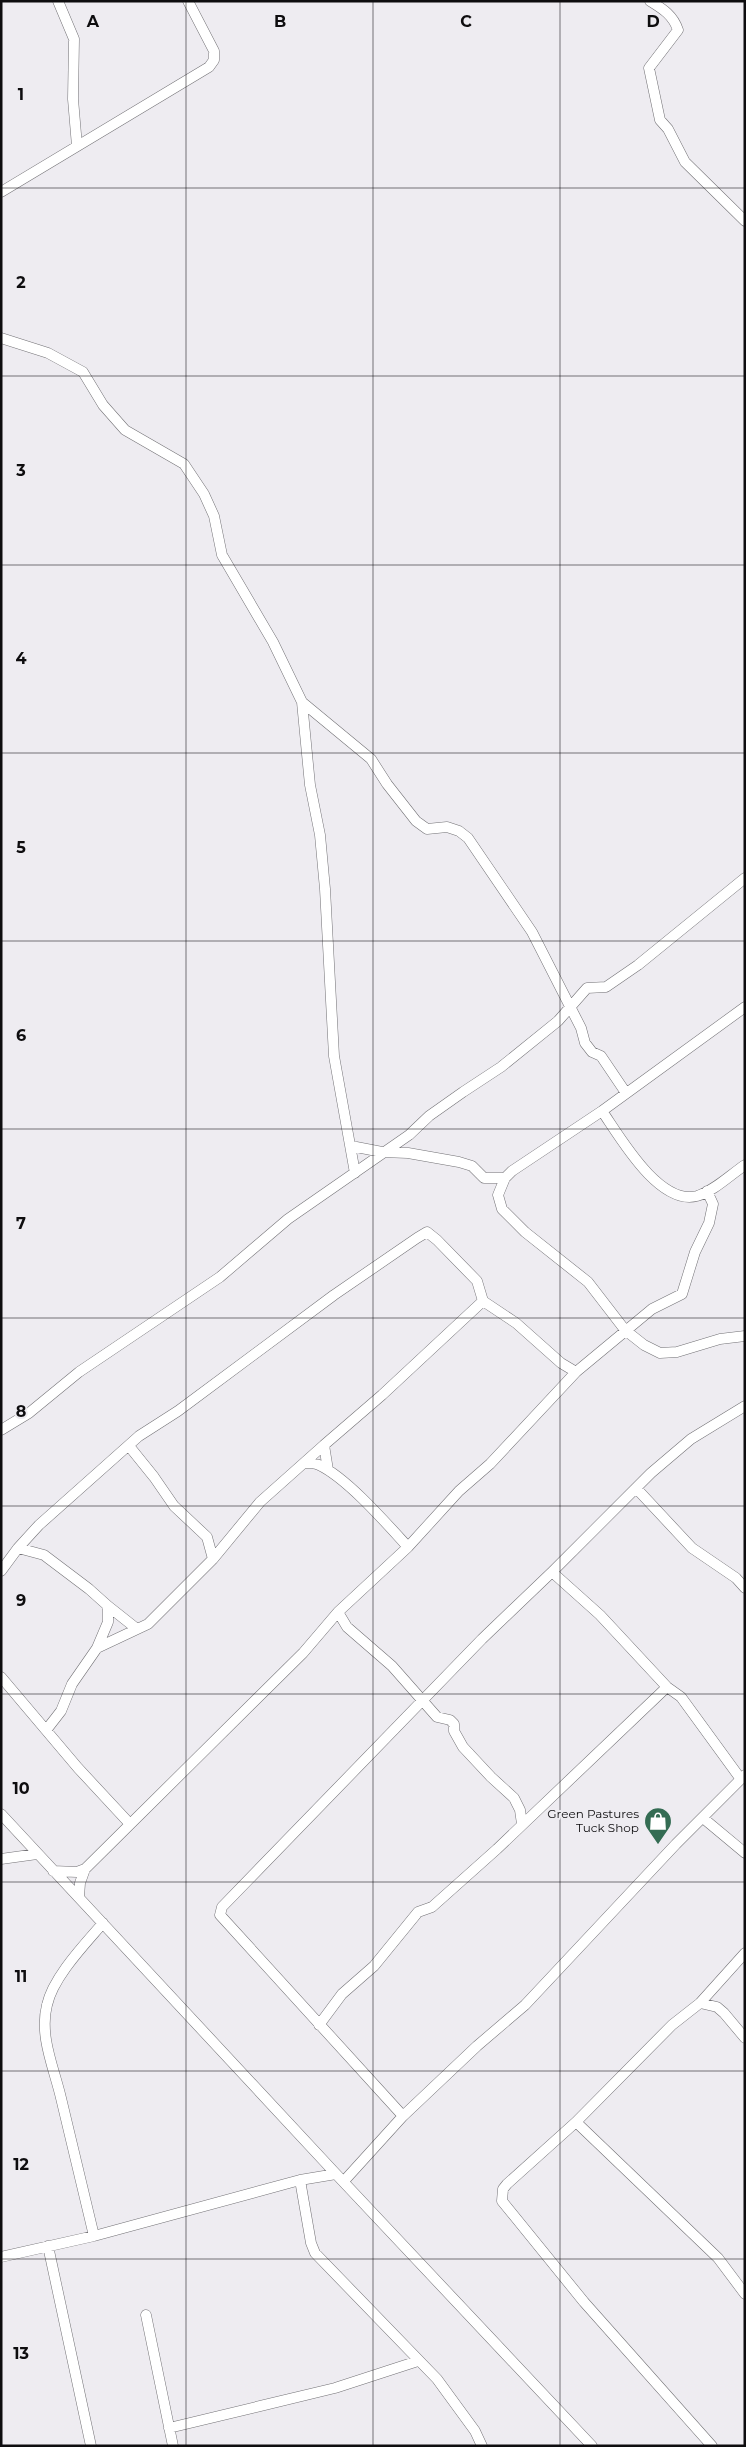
<svg xmlns="http://www.w3.org/2000/svg" width="746" height="2447" viewBox="0 0 746 2447" font-family="Montserrat,sans-serif">
	<style>
		.lines { fill: none; stroke-linecap: round; stroke-linejoin: round }
		.minor-casing { stroke: #727175; stroke-width: 11 }
		.minor { stroke: #fff; stroke-width: 10 }
		.grid { fill: none; stroke: #0e0d0f; stroke-width: 1; stroke-opacity: 0.55 }
		.labels { text-anchor: middle; stroke-width: 4; stroke-linejoin: round; paint-order: stroke }
		.poi-label { font-size: 12px; fill: #0e0d0f; stroke: #eeecf1; text-anchor: end }
		.grid-label { font-size: 16px; text-anchor: middle; font-weight: bold; fill: #0e0d0f; stroke: #eeecf1; stroke-width: 4; stroke-linejoin: round; paint-order: stroke }
	</style>
	<rect width="100%" height="100%" fill="#eeecf1"/>
	<g class="lines">
		<g class="minor-casing">
			<path id="minor" d="M58,1L74,39L73,99L77,146
				M650,1C663,9 673,15 678,30L649,68L660,120L668,129L685,162L745,221
				M1,192L209,67L214,60V51L188,1
				M1,338L48,353L83,372L103,405L125,430L184,464L204,494L214,516L222,555L273,642L302,702L310,785L320,835L325,889L334,1056L355,1173
				M302,702L371,759L387,784L416,821L427,829L447,827L459,831L468,838L532,932L581,1028L585,1043L592,1052L601,1056L626,1093
				M745,1007L602,1111L512,1171L505,1178L498,1195L502,1209L525,1232L588,1282L625,1330L644,1345L660,1353L677,1352L720,1339L745,1336
				M602,1111C620,1137 659,1206 697,1196C714,1191 730,1175 745,1165
				M351,1146L382,1152L408,1153L459,1162L472,1166L484,1178H505
				M1,1430L29,1413L79,1372L220,1277L288,1219L409,1135L429,1116L463,1092L501,1067L558,1021L587,988L606,987L638,965L745,878
				M324,1445L382,1395L483,1301L516,1323L561,1363L576,1372
				M129,1446L154,1477L174,1506L207,1537L213,1559
				M304,1463C309,1463 315,1463 319,1465C347,1478 387,1524 408,1547
				M636,1488L692,1548L736,1578L745,1588
				M18,1548L44,1555L89,1589L108,1606V1622L97,1648
				M1,1571L18,1548L39,1525L139,1436L178,1411L334,1295L417,1238L427,1232L437,1240L477,1281L483,1301
				M552,1572L600,1615L667,1687L681,1697L740,1778
				M108,1606L137,1629
				M338,1612L347,1627L392,1666L437,1717L450,1720L454,1724V1731L463,1747L491,1777L514,1798L520,1810L522,1824
				M1,1677L78,1768L130,1824
				M47,1729L61,1711L72,1684L97,1648L148,1624L213,1559L260,1502L324,1445L328,1470
				M1,1814L336,2174L592,2446
				M703,1818L745,1853
				M1,1859L37,1854
				M53,1871L77,1872L85,1869
				M79,1897L80,1883L85,1869L303,1653L338,1612L408,1547L459,1491L490,1464L576,1372L652,1309L682,1294L695,1252L709,1223L713,1204L707,1191
				M700,2003L717,2007L724,2013L745,2038
				M319,2025L342,1994L374,1966L418,1912L432,1907L497,1849L667,1687
				M403,2116L220,1915L222,1907L482,1639L552,1572L651,1473L691,1439L745,1406
				M576,2122L718,2258L745,2294
				M300,2180L311,2243L315,2253L437,2379L475,2431L482,2446
				M344,2181L403,2116L477,2046L525,2005L676,1844L745,1775
				M94,2236C83,2190 72,2144 61,2098C54,2068 39,2036 47,2005C53,1977 85,1944 103,1923
				M48,2246L91,2446
				M1,2257L94,2236L300,2180L336,2174
				M146,2315L173,2446
				M169,2428L335,2388L418,2361
				M712,2446L584,2302L502,2201L503,2189L507,2184L576,2122L672,2025L700,2003L745,1953"/>
		</g>
		<use href="#minor" class="minor"/>
	</g>
	<path class="grid" d="M186,1V2446M373,1V2446M560,1V2446M1,188H745M1,376H745M1,565H745M1,753H745M1,941H745M1,1129H745M1,1318H745M1,1506H745M1,1694H745M1,1882H745M1,2071H745M1,2259H745"/>
	<defs>
		<g id="shop-pin" transform="scale(1.4375)"><path d="M0 17L-7.5 6A9.5 9.5 0 1 1 7.5 6Z" fill="#346c53" stroke="#eeecf1"/><path d="M-5-2.5h2.3a2.7 3.5 0 0 1 5.4 0H5L5.5 6h-11ZM-1.5-2.5h3a1.5 2.3 0 0 0-3 0Z" fill="#fff"/></g>
	</defs>
	<g fill-rule="evenodd">
		<use href="#shop-pin" x="658" y="1821"/>
	</g>
	<g class="labels">
		<g class="poi-label">
			<text x="639" y="1818">Green Pastures<tspan x="639" dy="14">Tuck Shop</tspan></text>
		</g>
	</g>
	<g class="grid-label">
		<text x="93" y="27">A</text>
		<text x="280" y="27">B</text>
		<text x="466" y="27">C</text>
		<text x="653" y="27">D</text>
		<text x="21" y="100">1</text>
		<text x="21" y="288">2</text>
		<text x="21" y="476">3</text>
		<text x="21" y="664">4</text>
		<text x="21" y="853">5</text>
		<text x="21" y="1041">6</text>
		<text x="21" y="1229">7</text>
		<text x="21" y="1417">8</text>
		<text x="21" y="1606">9</text>
		<text x="21" y="1794">10</text>
		<text x="21" y="1982">11</text>
		<text x="21" y="2170">12</text>
		<text x="21" y="2359">13</text>
	</g>
	<rect width="746" height="2447" fill="none" stroke="#0e0d0f" stroke-width="5"/>
</svg>
